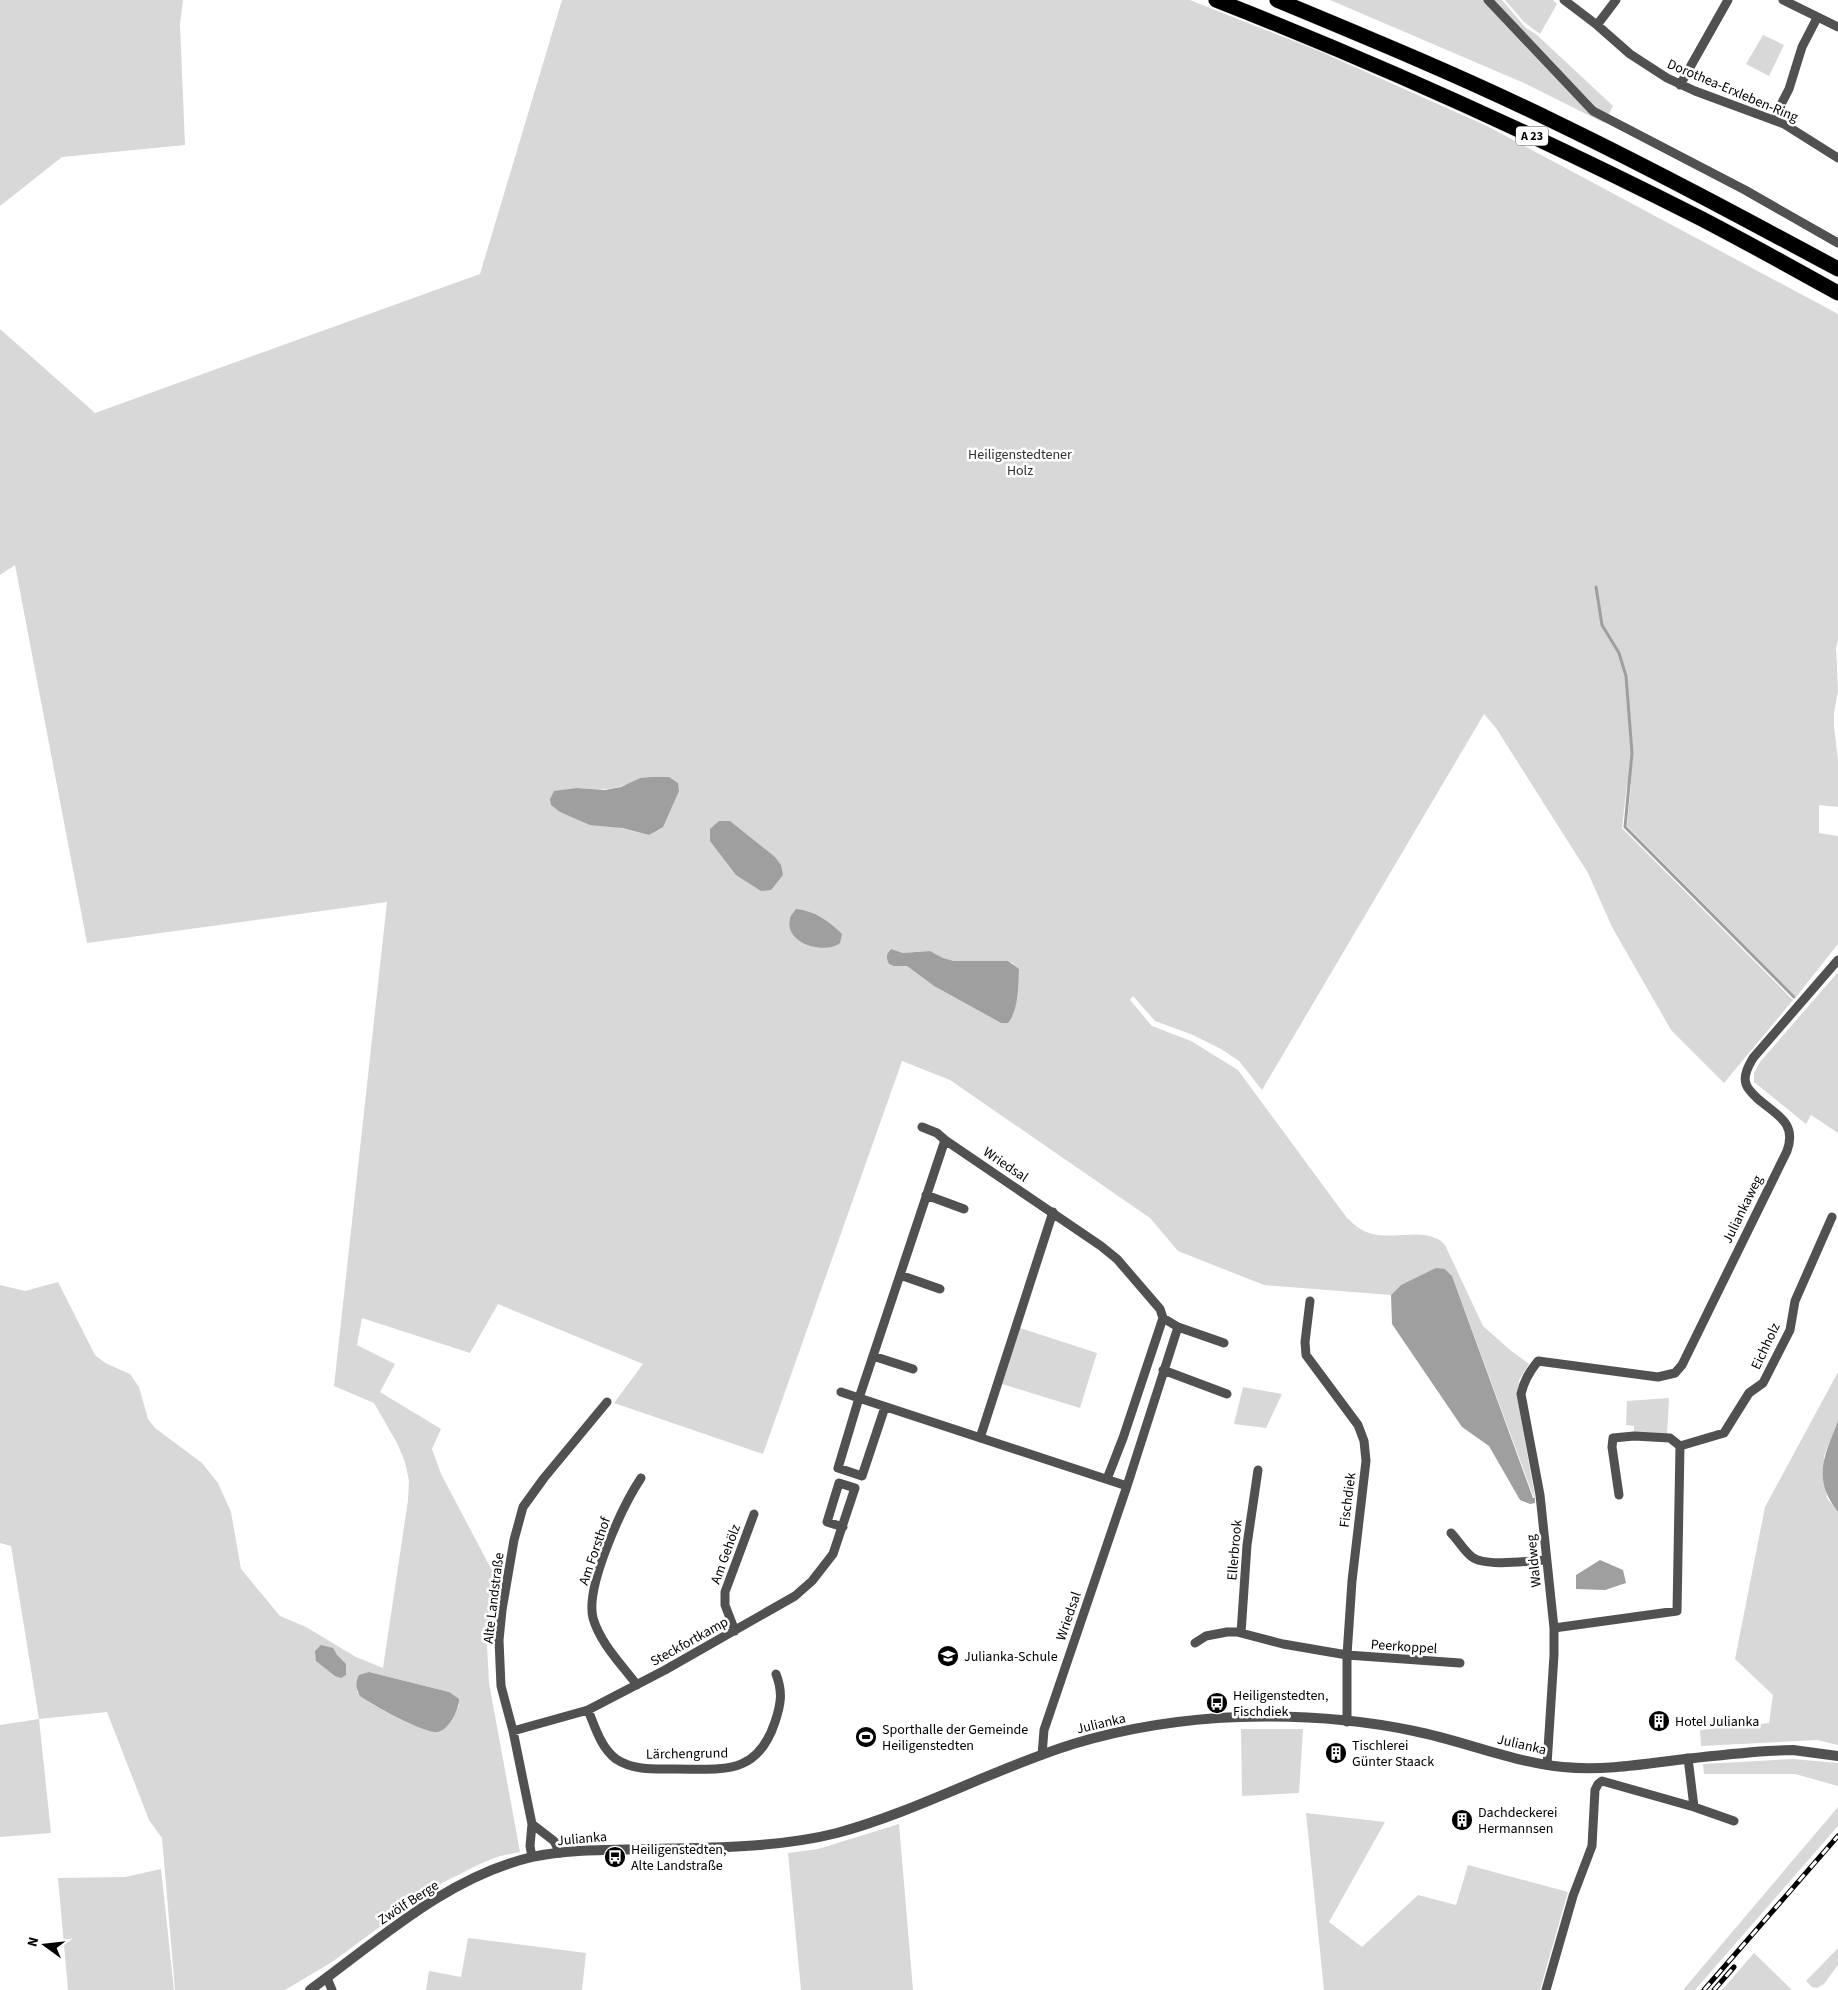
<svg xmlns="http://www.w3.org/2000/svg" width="1838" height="1990" viewBox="0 0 1838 1990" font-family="'Source Sans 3',sans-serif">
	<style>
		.green { fill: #d8d8d8; fill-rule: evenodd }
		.water { fill: #9f9f9f }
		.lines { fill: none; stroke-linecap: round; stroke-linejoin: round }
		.stream { stroke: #9f9f9f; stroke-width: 3 }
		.motorway-casing { stroke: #dbdbdb; stroke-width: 16 }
		.minor { stroke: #515151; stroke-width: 9 }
		.tertiary { stroke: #515151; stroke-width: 10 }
		.motorway { stroke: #000; stroke-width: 15 }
		.rail-casing { stroke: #000; stroke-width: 5 }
		.rail { stroke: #fff; stroke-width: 3; stroke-dasharray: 9; stroke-linecap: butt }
		.labels { text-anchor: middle; stroke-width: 5; stroke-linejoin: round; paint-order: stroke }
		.shield { fill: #fff; stroke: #4c4c4c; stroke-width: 1 }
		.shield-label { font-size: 12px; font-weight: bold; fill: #000 }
		.street-label { font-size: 14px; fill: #000; stroke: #fff }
		.park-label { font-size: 14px; fill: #2f2f2f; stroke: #fff }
		.poi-label { font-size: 14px; fill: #000; stroke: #fff; text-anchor: start }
	</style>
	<rect width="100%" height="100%" fill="#fff"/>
	<path class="green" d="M0,0H183L180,24L185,145L62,157L0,206Z
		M562,0H1190L1319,51L1487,126L1838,314V639L1836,648L1838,691L1834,713V726L1838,761V807L1819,805V833L1838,836V944L1796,997L1627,826L1631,784L1627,785L1622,828L1793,1000L1724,1083L1671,1030L1612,927L1588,873L1496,728L1484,714L1262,1090L1239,1061L1221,1049L1193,1035L1155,1021L1133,996L1130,1000L1152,1026L1191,1041L1238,1070L1347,1218C1351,1221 1355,1226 1359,1228C1381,1244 1415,1228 1435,1238C1439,1239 1442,1242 1445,1245L1483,1326L1510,1350L1529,1364L1519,1380L1517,1396L1535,1498H1534L1452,1276L1445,1269L1401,1285L1391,1295L1264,1285L1178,1251L1150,1218L950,1080L902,1061L763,1454L614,1403L643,1364L498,1304L470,1353L362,1318L357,1345L395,1364L380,1392L441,1429L432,1449L441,1474L497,1580L487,1646L489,1683L520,1852L500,1856L484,1862L444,1882L404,1909L332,1962L285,1990H175L162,1838L149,1820L107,1712L39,1719L51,1833L0,1837V1725L39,1719L11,1546L0,1543V1285L25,1291L58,1282L95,1355L105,1363L130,1374L139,1387L148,1419L155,1428L202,1463L218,1483L231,1512L241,1569L280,1616L306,1627L356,1657L383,1668L408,1500L409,1481L405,1462L397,1443L374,1403L334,1386L387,902L87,943L15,565L0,575V329L95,413L480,274ZM640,778L649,835L574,817L560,812L577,788C603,790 617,791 640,778ZM891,949L903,953L930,951L943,958L954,961H1008L1014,964L1001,1023L934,986L907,966H894L888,952ZM369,1672L449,1692L459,1705C455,1714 450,1727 441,1730C429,1735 380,1710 369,1702C365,1699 361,1695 357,1692V1680Z
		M1330,0H1502L1526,28L1537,35L1613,106L1604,123L1524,83Z
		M1505,0H1553L1557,4L1540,34L1524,22Z
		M1763,35L1784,45L1769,76L1746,64Z
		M1838,972V1133L1811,1115L1806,1124L1754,1082V1073L1760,1062Z
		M1020,1328L1097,1353L1080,1408L1002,1384Z
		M1838,1372V1421L1824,1456L1827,1498L1838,1512V1745L1817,1740L1701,1746L1700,1730L1769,1723L1773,1695L1735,1659L1765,1507Z
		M1243,1387L1282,1394L1266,1428L1234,1424Z
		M1669,1398L1667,1435L1634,1433V1426L1626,1425L1627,1401Z
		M1241,1729H1303L1299,1793L1242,1796Z
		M1793,1759L1838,1763V1786L1795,1774H1704L1703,1764Z
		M1838,1807V1826L1695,1990H1683Z
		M1306,1813L1385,1822L1329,1922L1362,1947L1418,1895L1456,1905L1468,1865L1568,1892L1540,1990H1324Z
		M899,1824L913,1990H801L788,1853L818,1849Z
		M161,1869L174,1990H68L58,1878L125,1877Z
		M468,1938L586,1953L582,1990H426L429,1971L461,1977Z
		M1838,1948V1965L1824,1984L1817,1988L1812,1987L1806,1981Z
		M1754,1953L1792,1990H1722Z"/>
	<path class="water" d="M652,777H669L678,783L679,791L663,827L649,835L622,828L590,825L560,812L551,805L550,799L554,791L577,788L605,790L621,787L640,778Z
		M719,821H730L775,857L781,865L783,875L771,890L761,891L736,875L710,841V829Z
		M796,909C815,911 829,921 842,934L840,943C825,955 784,944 790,919C790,916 794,912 796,909Z
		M891,949L903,953L930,951L943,958L954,961H1008L1019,969C1018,986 1019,1009 1008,1023H1001L934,986L907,966H894L889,964C886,958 886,954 891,949Z
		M1436,1268L1445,1269L1452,1276L1533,1498H1535V1503L1530,1504L1520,1500L1489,1446L1462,1427L1392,1324L1391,1295L1401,1285Z
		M1838,1421V1512C1812,1478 1824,1457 1838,1421Z
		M1600,1560L1623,1570L1626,1583L1605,1590L1576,1589V1575Z
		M321,1645L333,1648L337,1655L346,1664V1675L341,1678L335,1676L316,1661L315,1651Z
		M369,1672L449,1692L459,1699C459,1710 448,1733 435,1732C418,1730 374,1706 360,1696C356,1689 355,1683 359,1675Z"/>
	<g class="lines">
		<path class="stream" d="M1596,587L1602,625L1619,653L1626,676L1632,753L1625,827L1794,997"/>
		<g class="motorway-casing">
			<path id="motorway" d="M1216,0C1382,65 1544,139 1702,219C1748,243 1793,268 1838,293
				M1277,0C1371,39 1465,78 1557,123C1652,169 1745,219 1838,269"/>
		</g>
		<path class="minor" d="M1488,0L1593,111L1745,190L1838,243
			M1564,0L1597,25L1616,0
			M1783,0L1838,27
			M1597,25L1630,54L1667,78L1695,91L1784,124L1838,158
			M1680,85L1728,0
			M1773,120L1789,89L1802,47L1817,18
			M922,1127L937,1133L945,1140
			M926,1195L964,1209
			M900,1275L940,1289
			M1310,1301L1305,1342L1306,1355L1358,1425L1364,1441L1366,1461L1352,1581L1347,1655V1722
			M1178,1327L1224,1343
			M873,1356L913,1369
			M1163,1370L1227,1394
			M841,1392L859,1398L838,1468L862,1476L885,1407
			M980,1438L1053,1212
			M1107,1479L1123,1438L1163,1318
			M1619,1495L1612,1447L1613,1438L1634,1436L1670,1438L1680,1446
			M1451,1533C1458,1540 1464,1551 1472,1557C1485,1567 1529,1561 1546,1560
			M1554,1628L1677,1611L1680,1446L1724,1433L1749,1393L1763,1383L1790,1330L1795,1301L1832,1217
			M735,1631L725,1605V1592L754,1514
			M1241,1633L1247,1545L1258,1470
			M1195,1643L1206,1636L1227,1632H1237L1283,1644L1347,1655L1460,1663
			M637,1685C622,1665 600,1643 593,1618C585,1586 623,1505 641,1478
			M588,1710C595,1727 601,1748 616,1759C634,1771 656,1769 676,1769C723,1769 757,1776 775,1722C781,1704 783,1692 776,1674
			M513,1731L588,1710L665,1670L795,1596L812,1581L833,1554L855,1488L839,1483L827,1522L843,1527
			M1042,1755L1044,1730L1127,1486L1178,1327L1163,1318L1160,1309L1117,1259L1101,1246L945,1140L859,1398L1127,1486
			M1547,1765L1554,1655V1628L1540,1495L1521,1394C1524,1380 1530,1371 1538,1361L1658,1377L1675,1373L1682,1365L1787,1151C1797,1123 1778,1116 1758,1099C1753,1094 1748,1090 1746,1084C1743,1075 1749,1065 1753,1058L1838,960
			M1694,1807L1734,1821
			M532,1824L554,1841L560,1853
			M532,1857L530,1846L532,1824L513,1731L501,1686L499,1640L502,1610L514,1540L523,1507L544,1478L607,1402
			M327,1978L332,1990
			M1546,1990L1573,1896L1592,1846L1595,1790L1598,1784L1602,1781L1694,1807L1688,1758"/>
		<path class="tertiary" d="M310,1990C379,1940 447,1877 532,1857C569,1849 609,1850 646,1849C707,1848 778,1848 837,1833C918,1811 993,1769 1073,1744C1126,1728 1184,1719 1239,1717C1297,1715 1357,1719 1414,1731C1464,1741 1512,1762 1563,1767C1604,1771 1644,1764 1685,1759C1712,1756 1740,1753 1768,1751L1793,1750L1838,1756"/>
		<use href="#motorway" class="motorway"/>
		<g class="rail-casing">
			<path id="rail" d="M1704,1990L1838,1836
				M1714,1990L1734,1967"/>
		</g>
		<use href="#rail" class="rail"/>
	</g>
	<defs>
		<g id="school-disc" transform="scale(1.125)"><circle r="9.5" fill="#000" stroke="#fff"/><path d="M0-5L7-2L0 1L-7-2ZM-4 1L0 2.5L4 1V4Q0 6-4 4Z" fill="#fff"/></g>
		<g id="bus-disc" transform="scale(1.125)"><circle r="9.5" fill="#000" stroke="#fff"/><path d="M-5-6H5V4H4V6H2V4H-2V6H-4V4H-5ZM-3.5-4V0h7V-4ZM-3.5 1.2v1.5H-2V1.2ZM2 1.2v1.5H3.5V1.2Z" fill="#fff"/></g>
		<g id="building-disc" transform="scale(1.125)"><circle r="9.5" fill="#000" stroke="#fff"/><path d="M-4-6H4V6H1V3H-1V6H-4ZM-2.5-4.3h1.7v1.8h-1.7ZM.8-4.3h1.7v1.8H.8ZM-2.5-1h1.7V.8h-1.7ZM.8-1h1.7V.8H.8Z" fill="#fff"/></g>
		<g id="stadium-disc" transform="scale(1.125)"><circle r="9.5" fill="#000" stroke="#fff"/><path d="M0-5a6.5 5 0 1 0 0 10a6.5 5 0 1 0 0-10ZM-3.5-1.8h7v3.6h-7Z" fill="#fff"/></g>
	</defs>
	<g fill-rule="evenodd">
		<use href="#school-disc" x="948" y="1656"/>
		<use href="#bus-disc" x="1217" y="1703"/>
		<use href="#building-disc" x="1659" y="1721"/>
		<use href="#stadium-disc" x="866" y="1737"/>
		<use href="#building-disc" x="1336" y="1753"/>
		<use href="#building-disc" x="1462" y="1820"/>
		<use href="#bus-disc" x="615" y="1857"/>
	</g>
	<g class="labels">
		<rect class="shield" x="1516" y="126.5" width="32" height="19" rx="4"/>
		<g class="shield-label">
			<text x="1532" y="140">A 23</text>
		</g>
		<g class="street-label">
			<text transform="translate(1733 90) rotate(23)" y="5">Dorothea-Erxleben-Ring</text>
			<text transform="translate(1006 1164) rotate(34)" y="5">Wriedsal</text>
			<text transform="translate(1742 1209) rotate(-64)" y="5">Juliankaweg</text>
			<text transform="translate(1765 1346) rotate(-65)" y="5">Eichholz</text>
			<text transform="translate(1347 1500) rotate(-83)" y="5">Fischdiek</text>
			<text transform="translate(1234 1550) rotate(-85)" y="5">Ellerbrook</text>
			<text transform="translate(594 1551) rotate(-71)" y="5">Am Forsthof</text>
			<text transform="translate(725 1554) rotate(-70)" y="5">Am Gehölz</text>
			<text transform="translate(1533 1561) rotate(-96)" y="5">Waldweg</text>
			<text transform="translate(493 1598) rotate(-83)" y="5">Alte Landstraße</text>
			<text transform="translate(1068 1616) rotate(-71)" y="5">Wriedsal</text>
			<text transform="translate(689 1641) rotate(-29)" y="5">Steckfortkamp</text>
			<text transform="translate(1404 1646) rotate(4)" y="5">Peerkoppel</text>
			<text transform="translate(1101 1723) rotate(-13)" y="5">Julianka</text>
			<text transform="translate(1522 1744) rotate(13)" y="5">Julianka</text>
			<text transform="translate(687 1753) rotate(-1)" y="5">Lärchengrund</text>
			<text transform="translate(582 1838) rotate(-5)" y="5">Julianka</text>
			<text transform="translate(408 1902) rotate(-33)" y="5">Zwölf Berge</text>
		</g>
		<g class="park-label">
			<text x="1020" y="459">Heiligenstedtener<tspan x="1020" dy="16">Holz</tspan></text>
		</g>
		<g class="poi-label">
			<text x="964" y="1661">Julianka-Schule</text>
			<text x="1233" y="1700">Heiligenstedten,<tspan x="1233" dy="16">Fischdiek</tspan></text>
			<text x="1675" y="1726">Hotel Julianka</text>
			<text x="882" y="1734">Sporthalle der Gemeinde<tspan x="882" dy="16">Heiligenstedten</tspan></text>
			<text x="1352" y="1750">Tischlerei<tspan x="1352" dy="16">Günter Staack</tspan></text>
			<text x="1478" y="1817">Dachdeckerei<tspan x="1478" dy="16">Hermannsen</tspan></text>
			<text x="631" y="1854">Heiligenstedten,<tspan x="631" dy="16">Alte Landstraße</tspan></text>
		</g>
	</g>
	<g transform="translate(45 1945) rotate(285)" stroke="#ffffff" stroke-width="4" paint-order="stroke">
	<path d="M0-4L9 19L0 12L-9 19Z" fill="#000000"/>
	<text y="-8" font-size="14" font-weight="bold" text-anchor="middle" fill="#000000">N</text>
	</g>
</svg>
